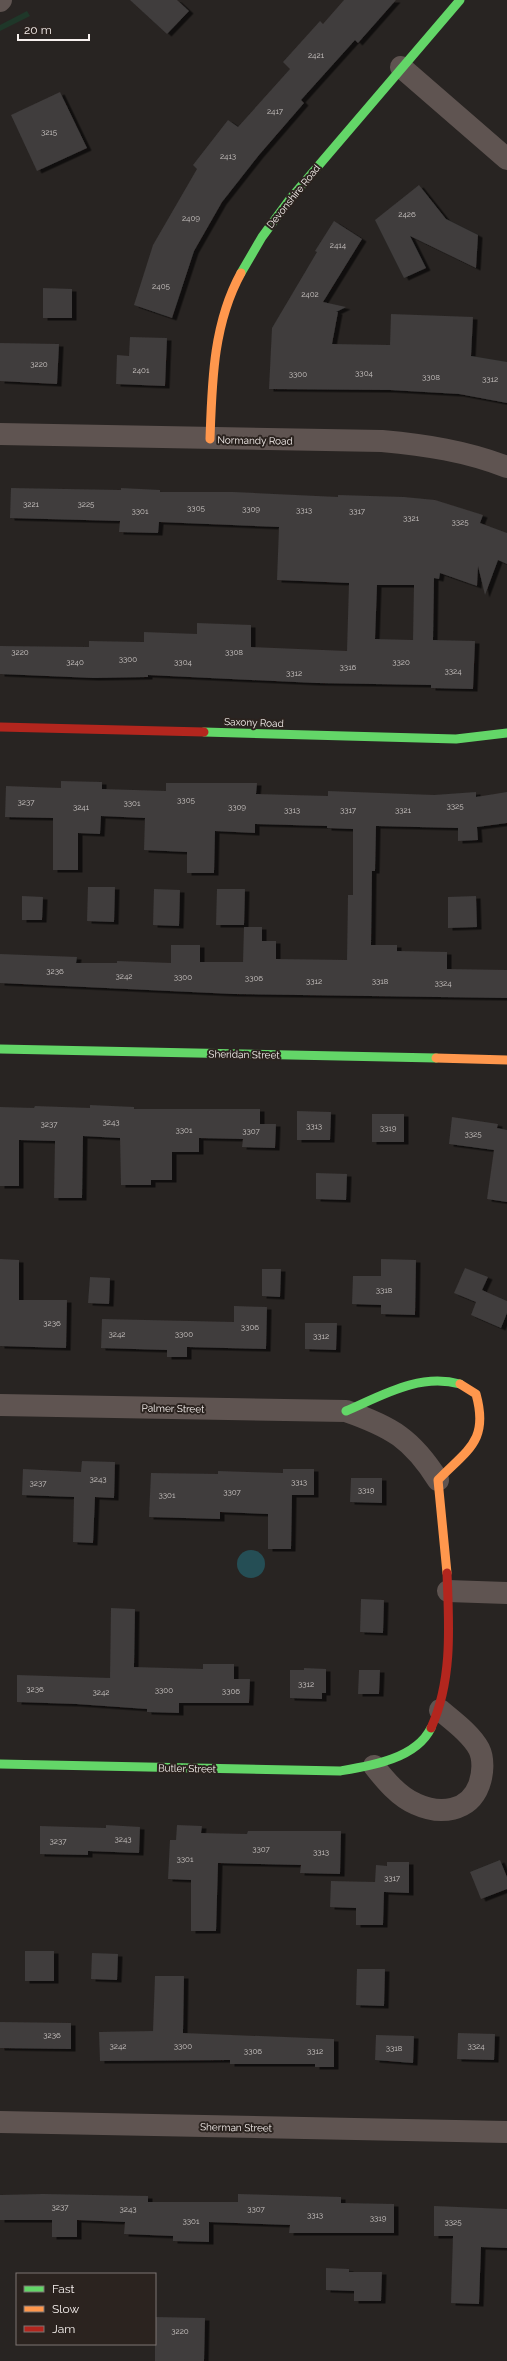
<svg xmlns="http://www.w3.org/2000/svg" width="507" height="2361" viewBox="0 0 507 2361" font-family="Raleway,sans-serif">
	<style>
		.green { fill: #1f3729 }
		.water { fill: #254e55 }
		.building { fill: #3f3c3c; fill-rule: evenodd; filter: url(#shadow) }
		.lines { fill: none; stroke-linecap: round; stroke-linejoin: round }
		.street { stroke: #5f5451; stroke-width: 22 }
		.fast { stroke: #63d668; stroke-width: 9 }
		.slow { stroke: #ff974d; stroke-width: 9 }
		.jam { stroke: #b3261e; stroke-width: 9 }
		.labels { text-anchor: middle; stroke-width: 4; stroke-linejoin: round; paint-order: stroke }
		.number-label { font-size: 8px; fill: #c9c4c2 }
		.street-label { font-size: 10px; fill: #f7f1ef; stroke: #2b231f }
	</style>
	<defs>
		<filter id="shadow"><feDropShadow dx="4.5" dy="2.5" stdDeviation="0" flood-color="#0009"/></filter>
	</defs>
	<rect width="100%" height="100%" fill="#282422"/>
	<path class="green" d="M27,11L30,16L0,31V25Z"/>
	<path class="water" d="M237 1564a14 14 0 1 1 28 0a14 14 0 1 1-28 0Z"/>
	<path class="building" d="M130,0H177L189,11L167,34Z
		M344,0H396L358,43L355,40L301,100L304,103L259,155L222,202L194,251L172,318L134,305L153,245L197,169L193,165L228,120L238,127L290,69L283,62L320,21L323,24Z
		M60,92L87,148L37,171L11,115Z
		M419,185L446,219L478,235L476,268L410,236L426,268L404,278L375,220Z
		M334,221L362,239L323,302L346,307L336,312H338L332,344L390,345L391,314L473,317L471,356L507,362V403L459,394L390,390L269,389L272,328L317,252L315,251Z
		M43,288L72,289V318H43Z
		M130,337L167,338L165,386L116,384L117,355L129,356Z
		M0,343L59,344L57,384L0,381Z
		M11,488L121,490V488L160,490V492H233L338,497V495L404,497L435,500L483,515L480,523L507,533V564L498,560L485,595L478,566L477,586L440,573L439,579L434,578L433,640L475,641L473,689L431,688V685L316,683L148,675V677L94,678L0,674V646L89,647V641L144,642V632L197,634V623L251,625V647L347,651L349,583L277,580L279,527L159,522L158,533L119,532L120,521L10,518ZM377,585H414L413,640L375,639Z
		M61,781L102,782V789L166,791V783H257L256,794L328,796V791L434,795L476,792V797L507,792V823L477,827L478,840L458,841V828L376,826L375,871H372L371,945H397V951L447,952V969L507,970V998L233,994L0,983V954L77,957L76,963H117V961L171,963V945H200V962H243L244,927H262V941H276V959L347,960L348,895H353V829L327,828V826L255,824V833L215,831L214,873H187V852L144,850L145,818L101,816L100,834L78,833V870H53V818L5,817L6,786L61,788Z
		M88,887H115L114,922L87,921Z
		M154,889L180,890L179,926L153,925Z
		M217,889H245L244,925H216Z
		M22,896L43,897L42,920H22Z
		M476,896L477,927L448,928V897Z
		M90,1105L134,1107V1109H260V1124H276L275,1148L242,1147L243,1139L199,1138V1152H172V1180H151V1185H121L120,1138L83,1136L82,1198H54L55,1141L19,1140V1186H0V1107L34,1108L35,1106L90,1108Z
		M297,1111L331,1112L330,1140H297Z
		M372,1114H404V1142H372Z
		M452,1117L498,1124L497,1128L507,1130V1202L487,1199L494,1150L449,1144Z
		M316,1173L347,1174L346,1200L316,1199Z
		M0,1259L19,1260V1300H67L66,1348L0,1346Z
		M381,1259L416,1260L415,1315L381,1314V1305L352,1304L353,1276H381Z
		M465,1268L488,1277L482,1290L507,1301V1313L501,1328L471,1315L476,1302L454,1293Z
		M262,1269H281L280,1297L262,1296Z
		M90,1277L110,1278L109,1304L88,1303Z
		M234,1306L267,1307L266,1349L187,1347V1357H167V1350L101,1348L102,1319L234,1322Z
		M305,1323H337L336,1350L305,1349Z
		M82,1461L115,1462L114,1498L95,1497L93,1543L73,1542L74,1497L22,1495L23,1469L81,1472Z
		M283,1469H314V1495H292L291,1549H268V1514L220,1512V1519L149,1517L151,1473L218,1474V1471L283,1473Z
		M351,1478H382V1503L350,1502Z
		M361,1599L384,1600L383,1633L360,1632Z
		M111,1608L135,1609L134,1667L203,1669V1664H234V1679H250L249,1703H179V1713L147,1712V1709L76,1704L17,1702V1675L110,1678Z
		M304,1668L326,1669V1693H322V1699L290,1698V1670H304Z
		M359,1670H380L379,1694H358Z
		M106,1825L140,1827L139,1853L88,1851V1855L40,1854V1826L106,1828Z
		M177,1825L202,1826L201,1833L247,1834L248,1831H341L340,1874L300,1873L301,1865L218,1863L216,1931H191V1880L168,1879L170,1840H176Z
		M500,1860L507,1877V1889L481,1899L470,1872Z
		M387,1862H409V1893L384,1892L383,1925H356V1908L330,1907L331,1881L375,1882L376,1865L387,1866Z
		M25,1951H54V1981H25Z
		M92,1953L118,1954L117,1980L91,1979Z
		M357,1969H385L384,2006L356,2005Z
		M155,1976H184L183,2033L334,2039V2067H315V2064H230V2060L100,2061L99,2032L153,2031Z
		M0,2022L71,2023V2049L0,2048Z
		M458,2033L495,2034L494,2060L457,2059Z
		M376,2035L414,2036L413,2063L375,2060Z
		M43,2194L148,2196V2202H238V2194L341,2197V2203L394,2204V2233H289L290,2225L209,2222V2242L173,2241V2236L124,2234L125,2222L77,2220V2237H52V2220H0V2195Z
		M434,2206L507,2209V2248L481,2247L479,2304L451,2303L453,2236H434Z
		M326,2268L349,2269V2272H382L381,2301H354V2291L326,2290Z
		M155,2317L205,2318L204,2361H155Z"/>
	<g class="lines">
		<path class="street" d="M0,1L1,0
			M401,67L507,159
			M0,434L382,441C425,445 466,451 507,467
			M0,1405L346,1411C392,1427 412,1439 438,1480
			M448,1591L507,1593
			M374,1766C385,1780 399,1797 416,1804C440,1815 469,1812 479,1785C483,1774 484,1759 479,1749C471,1734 453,1721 440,1710
			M0,2122L507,2132"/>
		<path class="fast" d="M241,273L262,237L290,199L460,0
			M204,732L456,739L507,733
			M0,1049L436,1058
			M346,1411C383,1395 419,1373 460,1384
			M0,1764L340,1771C370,1766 416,1759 431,1728"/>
		<path class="slow" d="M210,439C212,382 213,324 241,273
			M436,1058L507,1060
			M447,1573L438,1480C468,1449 489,1441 476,1394L460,1384"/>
		<path class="jam" d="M0,727L204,732
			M431,1728C453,1680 449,1624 447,1573"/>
	</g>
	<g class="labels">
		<g class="number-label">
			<text x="316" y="58">2421</text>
			<text x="275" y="114">2417</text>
			<text x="49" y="135">3215</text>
			<text x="228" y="159">2413</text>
			<text x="407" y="217">2426</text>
			<text x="191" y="221">2409</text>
			<text x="338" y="248">2414</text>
			<text x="161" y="289">2405</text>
			<text x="310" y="297">2402</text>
			<text x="39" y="367">3220</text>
			<text x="141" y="373">2401</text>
			<text x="364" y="376">3304</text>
			<text x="298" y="377">3300</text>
			<text x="431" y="380">3308</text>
			<text x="490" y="382">3312</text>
			<text x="31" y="507">3221</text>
			<text x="86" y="507">3225</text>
			<text x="196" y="511">3305</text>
			<text x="251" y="512">3309</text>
			<text x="304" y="513">3313</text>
			<text x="140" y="514">3301</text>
			<text x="357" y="514">3317</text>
			<text x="411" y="521">3321</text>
			<text x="460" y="525">3325</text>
			<text x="20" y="655">3220</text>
			<text x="234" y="655">3308</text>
			<text x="128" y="662">3300</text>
			<text x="75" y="665">3240</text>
			<text x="183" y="665">3304</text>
			<text x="401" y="665">3320</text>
			<text x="348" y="670">3316</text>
			<text x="453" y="674">3324</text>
			<text x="294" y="676">3312</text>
			<text x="186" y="803">3305</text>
			<text x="26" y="805">3237</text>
			<text x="132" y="806">3301</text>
			<text x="455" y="809">3325</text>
			<text x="81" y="810">3241</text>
			<text x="237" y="810">3309</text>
			<text x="292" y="813">3313</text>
			<text x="348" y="813">3317</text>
			<text x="403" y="813">3321</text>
			<text x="55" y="974">3236</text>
			<text x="124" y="979">3242</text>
			<text x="183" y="980">3300</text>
			<text x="254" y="981">3306</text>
			<text x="314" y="984">3312</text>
			<text x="380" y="984">3318</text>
			<text x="443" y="986">3324</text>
			<text x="111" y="1125">3243</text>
			<text x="49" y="1127">3237</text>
			<text x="314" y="1129">3313</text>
			<text x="388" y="1131">3319</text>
			<text x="184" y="1133">3301</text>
			<text x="251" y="1134">3307</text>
			<text x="473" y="1137">3325</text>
			<text x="384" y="1293">3318</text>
			<text x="52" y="1326">3236</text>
			<text x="250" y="1330">3306</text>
			<text x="117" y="1337">3242</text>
			<text x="184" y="1337">3300</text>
			<text x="321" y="1339">3312</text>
			<text x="98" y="1482">3243</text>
			<text x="299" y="1485">3313</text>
			<text x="38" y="1486">3237</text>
			<text x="366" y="1493">3319</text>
			<text x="232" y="1495">3307</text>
			<text x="167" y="1498">3301</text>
			<text x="306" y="1687">3312</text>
			<text x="35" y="1692">3236</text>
			<text x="164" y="1693">3300</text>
			<text x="231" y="1694">3306</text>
			<text x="101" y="1695">3242</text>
			<text x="123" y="1842">3243</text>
			<text x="58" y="1844">3237</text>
			<text x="261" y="1852">3307</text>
			<text x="321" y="1855">3313</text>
			<text x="185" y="1862">3301</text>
			<text x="392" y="1881">3317</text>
			<text x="52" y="2038">3236</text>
			<text x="118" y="2049">3242</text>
			<text x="183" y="2049">3300</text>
			<text x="476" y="2049">3324</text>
			<text x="394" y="2051">3318</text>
			<text x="253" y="2054">3306</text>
			<text x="315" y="2054">3312</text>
			<text x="60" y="2210">3237</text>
			<text x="128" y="2212">3243</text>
			<text x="256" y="2212">3307</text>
			<text x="315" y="2218">3313</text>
			<text x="378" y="2221">3319</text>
			<text x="191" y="2224">3301</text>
			<text x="453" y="2225">3325</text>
			<text x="180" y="2334">3220</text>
		</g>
		<g class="street-label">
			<text transform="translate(293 196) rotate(-51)" y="4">Devonshire Road</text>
			<text transform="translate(255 440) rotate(1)" y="4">Normandy Road</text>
			<text transform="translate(254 722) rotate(2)" y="4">Saxony Road</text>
			<text transform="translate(244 1054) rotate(1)" y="4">Sheridan Street</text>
			<text transform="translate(173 1408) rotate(1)" y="4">Palmer Street</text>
			<text transform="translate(187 1768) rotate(1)" y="4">Butler Street</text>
			<text transform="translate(236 2127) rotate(1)" y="4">Sherman Street</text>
		</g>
	</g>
	<rect x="16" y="2273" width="140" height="72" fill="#2b231f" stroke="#7d7572"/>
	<rect x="24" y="2286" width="20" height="6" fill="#63d668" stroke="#7d7572"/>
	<text x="52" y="2293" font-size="12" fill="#f7f1ef">Fast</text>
	<rect x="24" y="2306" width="20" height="6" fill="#ff974d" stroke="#7d7572"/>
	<text x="52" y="2313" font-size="12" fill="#f7f1ef">Slow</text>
	<rect x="24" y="2326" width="20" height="6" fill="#b3261e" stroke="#7d7572"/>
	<text x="52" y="2333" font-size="12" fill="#f7f1ef">Jam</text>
	<path d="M18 34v6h71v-6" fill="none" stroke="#f7f1ef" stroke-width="2"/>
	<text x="24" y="34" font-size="12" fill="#f7f1ef" stroke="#2b231f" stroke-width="3" paint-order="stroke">20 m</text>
</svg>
